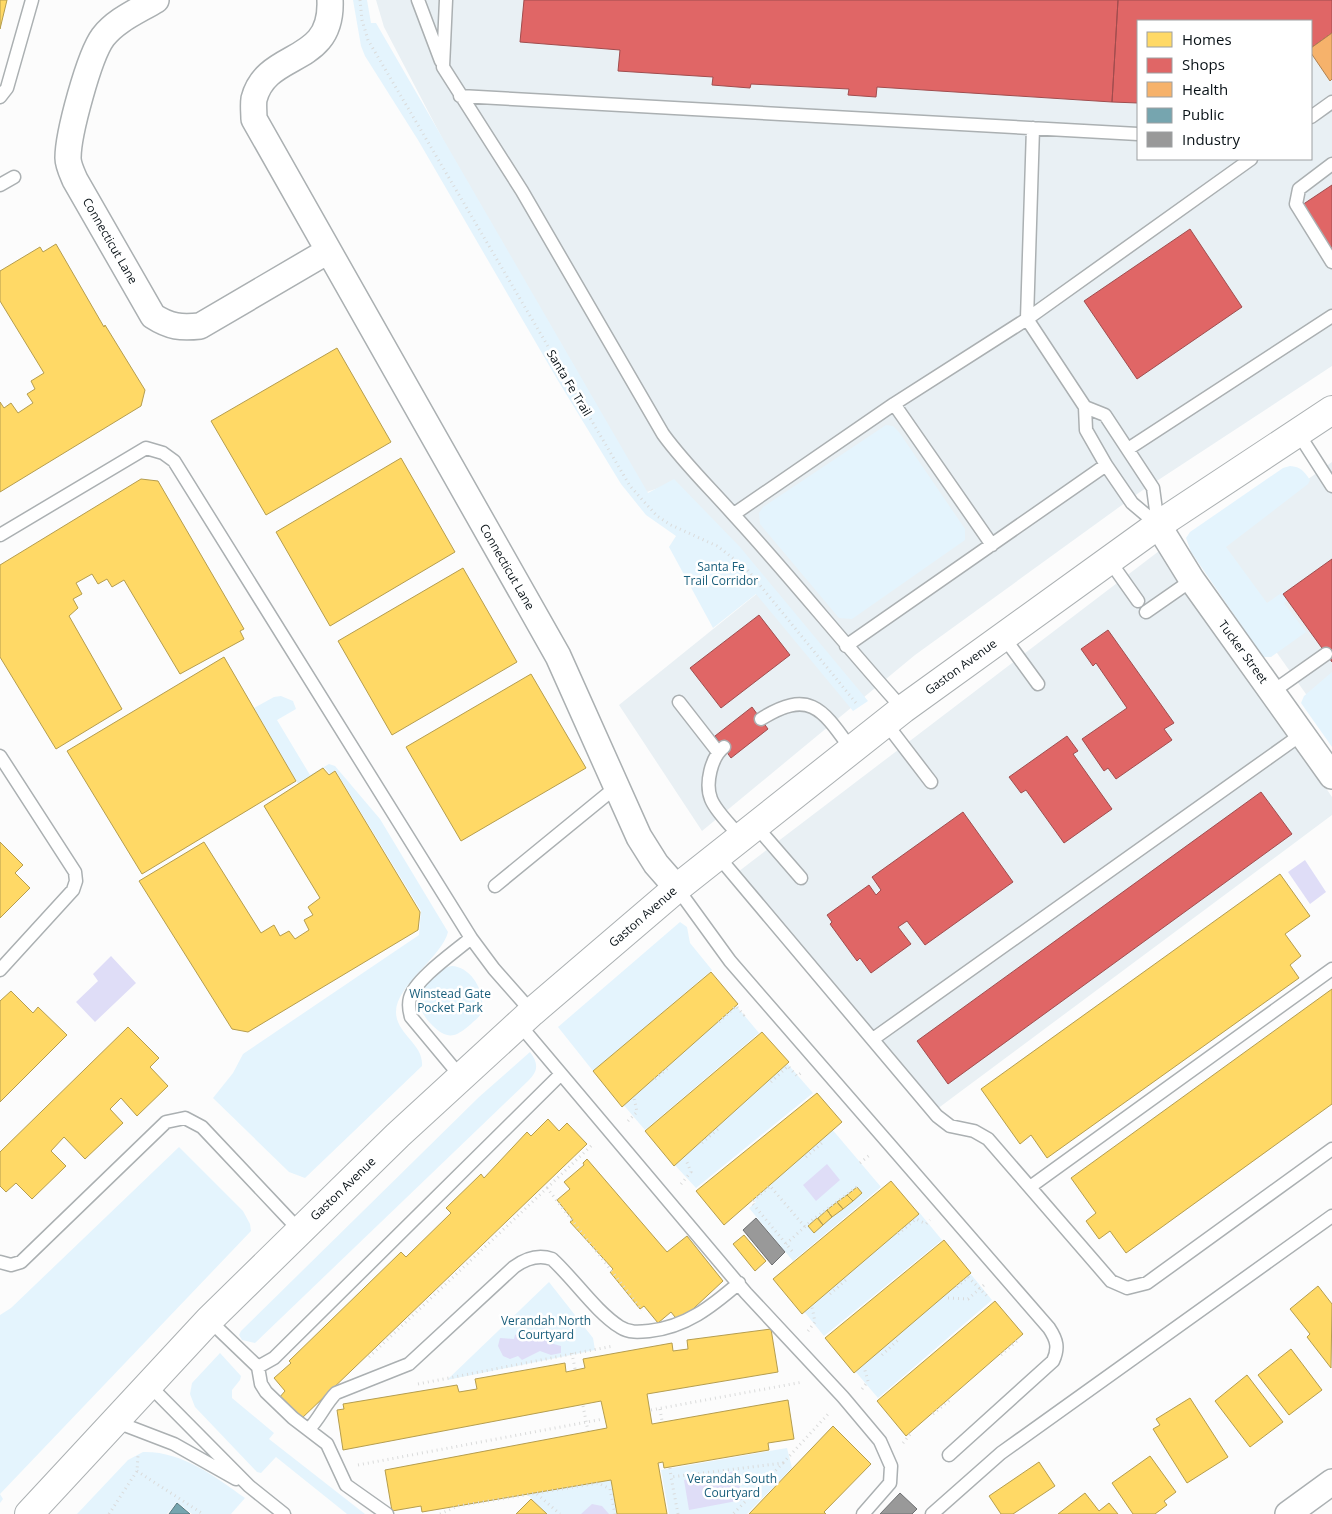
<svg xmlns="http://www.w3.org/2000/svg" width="1332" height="1514" viewBox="0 0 1332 1514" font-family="'Open Sans',sans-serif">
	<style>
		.built { fill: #e9f0f4; fill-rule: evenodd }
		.green { fill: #e4f4fd }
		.water { fill: #dfddf7 }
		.homes { fill: #ffd966; stroke: #b59d4e }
		.shops { fill: #e06666; stroke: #a04d4e }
		.health { fill: #f6b26b; stroke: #af8252 }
		.public { fill: #76a5af; stroke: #557981 }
		.industry { fill: #999; stroke: #6e7072 }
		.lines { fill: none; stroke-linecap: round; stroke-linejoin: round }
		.lane-casing { stroke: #abb0b2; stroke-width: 15 }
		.street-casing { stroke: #abb0b2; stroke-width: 28 }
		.secondary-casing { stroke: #abb0b2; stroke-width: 30 }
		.path { stroke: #dadbdb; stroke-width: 3; stroke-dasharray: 1 4; stroke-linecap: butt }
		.lane { stroke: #fff; stroke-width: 12 }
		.street { stroke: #fff; stroke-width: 25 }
		.secondary { stroke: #fff; stroke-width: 28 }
		.labels { text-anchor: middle; stroke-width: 5; stroke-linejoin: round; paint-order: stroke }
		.street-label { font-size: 12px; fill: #091217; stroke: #fff }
		.park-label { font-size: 12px; fill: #195e7b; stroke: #fff }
	</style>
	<rect width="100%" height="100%" fill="#fcfcfc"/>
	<path class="built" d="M376,0H1332V366L1140,492L915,655L702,831L619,705L764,588L676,482L644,493L452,157L384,27ZM1138,21H1311V159H1138Z
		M1332,462V731L1206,552Z
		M1163,548L1332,797V815L929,1115L730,878Z"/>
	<path class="green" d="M353,0H367L371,23H376L648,493L674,479L740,547L868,701L853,711L756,594L713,628L669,547L676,536L646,515L621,484L557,379L418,140L365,56L361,46Z
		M886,425L893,426L899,432L965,529V540L852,619L839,618L760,524L759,513L763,507Z
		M1290,466C1301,467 1304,471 1310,480L1308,484L1226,547L1267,603L1284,591L1290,598L1284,603L1306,632L1271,657H1263L1191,552L1186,538L1190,532L1283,468Z
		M1332,672V747L1301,703L1304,696Z
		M281,696L293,701L296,709L277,720L310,775L329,764L335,766L380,819L448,932C442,957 396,985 396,1012C396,1034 424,1044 422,1066L305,1178L289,1172L213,1098L233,1073L243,1054L419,935L421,911L335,770L330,774L325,768L298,784L254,708L274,697Z
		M680,922L687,927L690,943L712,970L593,1071L558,1027Z
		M452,966C472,967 487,994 481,1013C479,1018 475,1020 471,1024C456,1037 448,1041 432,1025C408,1003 422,972 452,966Z
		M733,1002L759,1033L645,1130L621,1102Z
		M530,1052C539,1064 538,1071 528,1081L255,1343L242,1340L239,1335L241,1331L479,1097Z
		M785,1061L813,1093L696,1188L672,1162Z
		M831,1128L881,1187L793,1261L749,1208L756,1202L751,1197Z
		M179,1147L243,1211L250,1224L251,1231L0,1494L3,1499L0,1503V1315L11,1308Z
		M918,1211L942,1240L824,1336L802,1309Z
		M969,1272L992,1300L878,1398L855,1371Z
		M549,1282L593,1338L595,1350L447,1380Z
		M220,1353L241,1376L240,1380L232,1390V1398L274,1433L269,1439L365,1514H347L276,1457L261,1473L257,1472L195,1407L190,1394L192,1383Z
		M787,1448L792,1468L747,1514H669L661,1470Z
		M143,1452C182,1451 214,1476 245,1498L231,1514H192L177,1502L167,1514H77L128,1460Z
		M611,1480L617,1514H547L527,1494Z"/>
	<path class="water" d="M1305,860L1326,892L1310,904L1288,872Z
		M111,956L136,983L95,1022L76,1002L98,981L93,974Z
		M827,1164L840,1180L816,1201L803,1185Z
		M519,1333L543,1335L550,1343L561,1346V1353L551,1355L540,1351L522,1360L518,1356L510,1359L503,1356L498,1346L500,1338L514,1339L515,1335Z
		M737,1471L742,1500L689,1510L684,1480Z
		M592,1504L602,1506L609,1514H581Z"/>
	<path class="homes" d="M0,0H7L0,29Z
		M56,244L104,327L105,325L145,390L141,406L0,492V402L4,408L11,403L18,413L33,403L27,394L35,389L31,381L44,373L0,301V271L40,247L43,252Z
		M337,348L391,442L266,515L211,421Z
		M401,458L455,552L330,626L276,532Z
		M141,479L158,481L244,629L240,631L244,639L180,674L124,580L112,587L107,579L98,584L92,574L76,583L82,594L73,599L78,608L69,616L122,709L56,749L0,657V565Z
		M463,568L517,662L392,735L338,641Z
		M224,657L296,781L142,874L67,751Z
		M531,674L586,768L461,841L406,747Z
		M323,768L329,775L335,771L420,912L418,930L248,1032L232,1029L139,881L204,842L261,933L274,925L280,936L289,931L295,939L309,930L304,920L313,915L308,907L320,898L264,806Z
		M0,842L23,865L15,873L30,888L0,918Z
		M1280,874L1310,916L1285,934L1301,956L1290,965L1299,978L1047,1158L1031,1135L1020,1144L981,1089Z
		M711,972L738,1004L622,1107L593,1071Z
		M1332,989V1104L1126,1253L1110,1231L1099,1239L1086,1221L1096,1213L1071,1178Z
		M11,991L33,1013L38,1007L67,1035L0,1102V1001Z
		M128,1027L159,1058L150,1067L168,1086L137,1116L121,1098L110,1109L123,1123L85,1159L64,1137L51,1151L66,1166L32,1199L16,1183L6,1192L0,1186V1152Z
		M762,1032L789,1062L674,1166L645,1131Z
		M817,1093L842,1122L724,1225L696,1191Z
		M548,1119L559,1131L567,1123L587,1144L300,1420L279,1398L285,1391L274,1378L291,1363L289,1361L401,1252L406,1257L451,1213L446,1208L481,1174L484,1178L527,1132L531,1136Z
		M587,1159L667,1252L687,1236L723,1281L679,1322L671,1312L658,1323L644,1306L640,1309L610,1272L613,1269L570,1222L573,1220L557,1200L570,1189L564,1182L584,1165L583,1163Z
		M891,1181L919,1214L802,1314L773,1279Z
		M857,1187L862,1193L853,1201L847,1195Z
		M847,1195L853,1201L843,1209L837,1202Z
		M837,1202L843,1209L832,1217L827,1210Z
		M827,1210L832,1217L823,1225L818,1218Z
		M817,1218L823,1225L814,1233L808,1226Z
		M744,1235L766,1261L755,1271L733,1244Z
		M944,1240L971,1273L854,1373L825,1338Z
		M1318,1286L1332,1304L1331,1368L1307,1337L1310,1334L1290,1309Z
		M995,1301L1023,1334L906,1436L877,1401Z
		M771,1329L778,1372L647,1394L652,1424L788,1400L794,1439L768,1443L769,1450L664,1468L663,1462L658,1463L667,1514H617L611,1480L422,1512L421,1506L392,1511L385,1470L607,1428L601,1401L343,1450L337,1410L344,1409L343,1404L457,1385L459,1392L477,1389L475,1379L565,1363L566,1372L585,1368L583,1359L672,1343L673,1351L688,1349L687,1340Z
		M1291,1349L1322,1390L1289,1415L1258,1375Z
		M1247,1375L1283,1422L1250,1447L1215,1401Z
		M1190,1398L1228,1457L1187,1483L1153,1429L1160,1425L1156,1419Z
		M833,1426L871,1464L824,1512L826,1514H749Z
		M1150,1456L1176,1492L1164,1501L1167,1505L1155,1514H1133L1112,1483Z
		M1039,1462L1055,1486L1013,1514H1001L989,1496Z
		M1085,1493L1099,1511L1109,1503L1118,1514H1058Z
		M531,1499L547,1514H516Z"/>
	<path class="shops" d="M524,0H1118L1112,102L877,87L876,97L848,95L849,89L751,84L750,88L712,85L713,77L618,71L620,50L520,42Z
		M1118,0H1332V33L1311,48V21H1138V103L1112,102Z
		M1332,185V250L1302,205Z
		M1190,229L1242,307L1137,379L1084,301Z
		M1332,559V662L1283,594Z
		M759,615L790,655L721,708L690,668Z
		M1108,630L1174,723L1164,729L1172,740L1116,779L1108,768L1104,771L1082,739L1127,708L1096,663L1093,666L1081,649Z
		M752,707L768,729L731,758L715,736Z
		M1067,736L1078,751L1073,754L1112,809L1064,843L1026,790L1021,793L1009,777Z
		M1261,792L1292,834L948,1084L917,1041Z
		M963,812L1013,882L925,945L907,921L898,927L911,944L871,973L860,958L857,961L830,924L832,922L827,915L869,885L876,895L881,890L872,877Z"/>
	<path class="health" d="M1332,33V79L1330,81L1311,53V48Z"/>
	<path class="public" d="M177,1503L190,1514H169Z"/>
	<path class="industry" d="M756,1218L785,1252L772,1265L743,1230Z
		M900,1493L917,1509L912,1514H880Z"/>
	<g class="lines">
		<g class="lane-casing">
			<path id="lane" d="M418,0L441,61
				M446,0L443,67L522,191L663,434C684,463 709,487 733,514C791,577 845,645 903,709
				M460,96L1138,134
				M0,97L7,88L32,0
				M1311,117L1332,102
				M1033,128L1027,319L1085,407L1086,430L1106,465L1132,503L1158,525
				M1332,164L1299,189L1296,204L1332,262
				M0,185L14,177
				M894,404L1027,319L1251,159
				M1085,407L1105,415L1153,488L1158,525
				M1298,433L1332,486
				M1128,449L1332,316
				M734,514L894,404L992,545
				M0,535L146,448L163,453L174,461L471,938
				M1109,560L1138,601
				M1146,612L1192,580
				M1003,636L1038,684
				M846,646L1106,465
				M1272,692L1326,654
				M679,702L718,752
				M761,719C810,688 823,710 851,749
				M885,722L931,782
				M724,747C711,757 705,784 711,799C716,812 732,826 740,837
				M0,756L75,872L76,881L73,890L0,970
				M755,825L801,878
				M717,855L937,1116L950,1126L974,1131L988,1139L1111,1281L1127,1288L1147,1283L1332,1149
				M495,886L616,787
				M677,888L730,961L1049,1328C1057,1340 1059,1348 1053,1361L949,1455
				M519,1024L746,1293L843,1397L880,1441L891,1466L890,1483L863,1514
				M873,1039L1302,734
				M461,1077L411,1017C409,1010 408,1005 410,998C415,979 456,951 471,938L494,969L532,1012
				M1030,1187L1332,969
				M0,1262L11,1265L21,1262L166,1122L185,1118L202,1127L300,1231
				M209,1320L258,1367L261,1384L266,1392L293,1418L327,1444L346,1485L387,1514
				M258,1367L274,1358L561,1074
				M148,1384L249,1486L284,1514
				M114,1421L174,1444L236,1479
				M309,1429C320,1418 325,1404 336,1393L409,1364L514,1267C525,1259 538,1254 552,1259C574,1279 596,1312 620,1327C629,1333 639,1332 649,1331C686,1327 711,1307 739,1283
				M932,1514L1001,1453L1332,1216"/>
		</g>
		<g class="street-casing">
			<path id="street" d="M156,0C138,11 116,20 103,37C89,56 68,134 68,158C68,165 72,173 75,180L153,316C170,327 181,328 200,326L328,251
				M330,0C333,67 267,49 254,99C253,105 254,113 254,119L558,656L639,837L656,864L677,888
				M1158,525L1192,580L1332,776
				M1288,1514L1332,1482"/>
		</g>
		<g class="secondary-casing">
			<path id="secondary" d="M29,1514L209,1320L398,1135L532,1012L677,888L903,709L1158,525L1332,410"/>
		</g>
		<path class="path" d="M360,0L362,20L368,40L630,486L657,516L671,525L717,546L746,568L856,703
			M719,1022L736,1006L744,1015L747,1012
			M655,1079L668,1068
			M771,1082L788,1066L797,1076L801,1073
			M628,1121L637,1112L634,1098
			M702,1143L719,1128
			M806,1157L823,1142
			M860,1163L871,1154
			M681,1184L691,1172L686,1160
			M547,1188L592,1145L594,1147
			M753,1201L770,1186L805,1227
			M753,1204L792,1251
			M898,1234L916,1219L926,1224L930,1220
			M786,1244L811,1221L858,1186
			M957,1287L968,1277L987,1296
			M830,1294L847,1279
			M948,1298L968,1299L984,1285
			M808,1331L815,1322L812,1307
			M572,1353L575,1369
			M882,1355L898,1340
			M1001,1355L1018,1340
			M369,1357L547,1188L642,1310
			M418,1384L613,1346
			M862,1389L868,1381L864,1367
			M583,1406L588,1431
			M660,1409L662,1421
			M651,1410L803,1382
			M933,1414L950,1400
			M903,1443L912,1432
			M783,1463L830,1412
			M358,1465L603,1419
			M670,1468L671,1477
			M137,1471L203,1514
			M537,1494L560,1514
			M109,1514L137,1471L138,1455
			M440,1514L458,1506L598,1483L610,1489L615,1514
			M678,1514L671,1477L783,1463L733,1514"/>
		<use href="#lane" class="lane"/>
		<use href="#street" class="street"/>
		<use href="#secondary" class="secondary"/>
	</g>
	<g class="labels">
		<g class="street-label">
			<text transform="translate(110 241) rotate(60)" y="4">Connecticut Lane</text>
			<text transform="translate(569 383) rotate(59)" y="4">Santa Fe Trail</text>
			<text transform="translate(507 567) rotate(60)" y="4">Connecticut Lane</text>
			<text transform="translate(1243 652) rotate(54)" y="4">Tucker Street</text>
			<text transform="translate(961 667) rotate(-36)" y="4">Gaston Avenue</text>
			<text transform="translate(643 917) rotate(-41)" y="4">Gaston Avenue</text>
			<text transform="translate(343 1189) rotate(-44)" y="4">Gaston Avenue</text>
		</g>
		<g class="park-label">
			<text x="721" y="571">Santa Fe<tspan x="721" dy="14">Trail Corridor</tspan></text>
			<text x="450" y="998">Winstead Gate<tspan x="450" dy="14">Pocket Park</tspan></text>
			<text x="546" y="1325">Verandah North<tspan x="546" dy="14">Courtyard</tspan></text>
			<text x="732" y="1483">Verandah South<tspan x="732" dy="14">Courtyard</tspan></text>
		</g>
	</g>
	<rect x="1137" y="20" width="175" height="140" fill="#ffffff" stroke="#9da0a2"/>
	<rect x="1147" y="32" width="25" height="15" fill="#ffd966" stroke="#9da0a2"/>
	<text x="1182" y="45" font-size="15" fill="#091217">Homes</text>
	<rect x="1147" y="58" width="25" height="15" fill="#e06666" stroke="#9da0a2"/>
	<text x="1182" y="70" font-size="15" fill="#091217">Shops</text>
	<rect x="1147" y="82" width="25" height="15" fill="#f6b26b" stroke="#9da0a2"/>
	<text x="1182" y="95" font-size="15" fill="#091217">Health</text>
	<rect x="1147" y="108" width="25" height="15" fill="#76a5af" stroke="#9da0a2"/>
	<text x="1182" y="120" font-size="15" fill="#091217">Public</text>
	<rect x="1147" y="132" width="25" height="15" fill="#999999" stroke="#9da0a2"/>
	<text x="1182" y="145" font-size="15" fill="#091217">Industry</text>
</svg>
